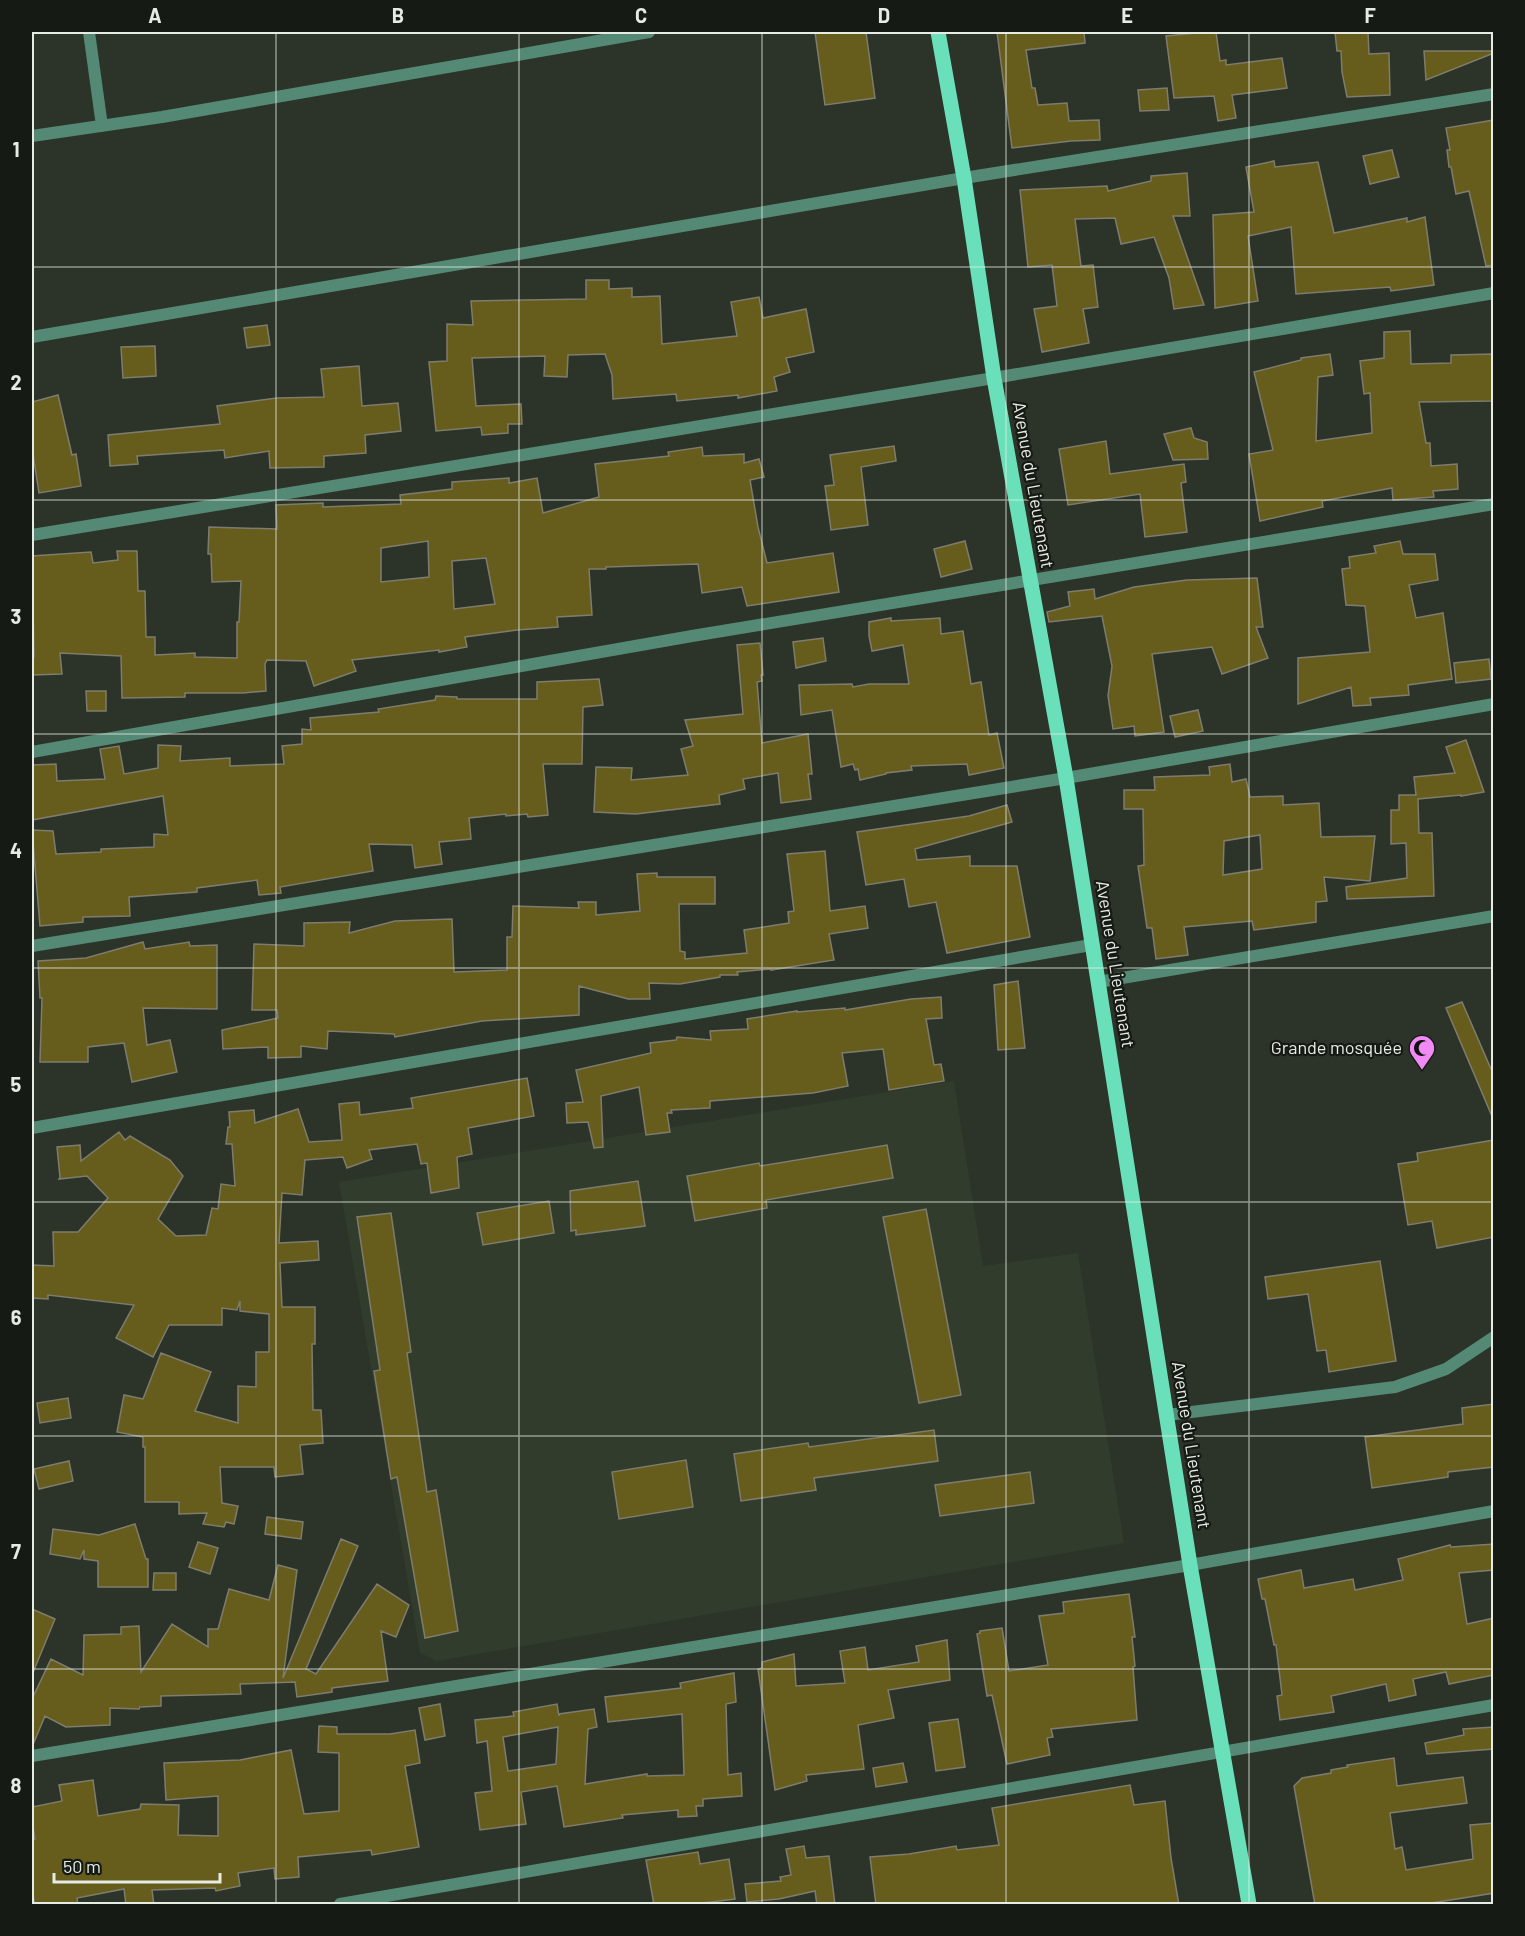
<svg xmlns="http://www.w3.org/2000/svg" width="1525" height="1936" viewBox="0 0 1525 1936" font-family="Barlow,sans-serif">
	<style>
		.built { fill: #313c2c }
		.building { fill: #665d1c; stroke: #7e7c6d; stroke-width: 1.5; fill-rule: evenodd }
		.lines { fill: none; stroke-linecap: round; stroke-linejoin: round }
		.service { stroke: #538975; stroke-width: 12 }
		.minor { stroke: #538975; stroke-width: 12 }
		.primary { stroke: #69e0b9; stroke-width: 15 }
		.grid { fill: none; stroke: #e6ebe3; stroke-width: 1.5; stroke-opacity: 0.55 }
		.labels { text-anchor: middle; stroke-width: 4.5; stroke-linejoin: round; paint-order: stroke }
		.street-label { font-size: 18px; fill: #e6ebe3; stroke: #161a15 }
		.poi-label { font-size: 18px; fill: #e6ebe3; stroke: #161a15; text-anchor: end }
		.neatline { fill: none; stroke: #e6ebe3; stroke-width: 2 }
		.grid-label { font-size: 20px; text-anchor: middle; font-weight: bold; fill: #e6ebe3 }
	</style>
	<rect width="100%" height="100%" fill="#2c3328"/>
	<path class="built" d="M954,1081L983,1266L1078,1253L1124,1543L437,1661L420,1653L339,1182Z"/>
	<path class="building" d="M815,32H866L875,98L825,105Z
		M997,32H1084L1085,43L1026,50L1032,88H1035L1038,105L1067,103L1069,121L1099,120L1100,140L1071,141L1012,148Z
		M1207,32H1216L1220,61L1226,60V65L1282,58L1287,88L1232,95L1236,118L1218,121L1214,96L1174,98L1166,36Z
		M1335,32H1368L1369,54L1389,53L1390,95L1347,97L1342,72L1341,51H1337Z
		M1424,51H1494V53L1426,80Z
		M1167,88L1169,110L1140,111L1138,90Z
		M1494,120V265L1486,266L1469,191L1456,194L1451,167H1449L1447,150H1450L1446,128Z
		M1392,150L1399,177L1370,184L1363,156Z
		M1274,161L1275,167L1318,162L1334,233L1407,218V222L1425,217L1434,285L1391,291L1390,287L1296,294L1291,227L1248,236L1258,301L1215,308L1213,215L1254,212L1246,167Z
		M1187,173L1190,216H1173L1204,305L1174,309L1169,278L1154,237L1121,244L1115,218L1075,219L1081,266L1093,265L1098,307L1083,309L1089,343L1042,352L1034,309L1057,306L1052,265L1028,267L1020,190L1107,186L1108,191L1151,181V176Z
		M586,280H609V289L632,288V297L660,296L662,344L737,336L731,302L759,297L763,318L806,309L814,352L786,358L790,372L774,377L777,391L738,398V395L677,401L676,394L613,399L612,375L605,354L568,355L567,377L544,376L545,356L472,358L476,406L521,404L522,424H508V433L482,435L481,427L436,431L429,362L447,361V324L473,325L471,301L586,299Z
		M267,325L270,345L247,348L244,328Z
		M1410,331L1411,364L1451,363V355L1494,354V401L1419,402L1426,443H1430L1431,466L1457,464L1458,489L1433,491L1434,497L1393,500L1392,488L1322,501L1323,507L1260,521L1249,454L1273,450L1254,372L1301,360V358L1330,354L1333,375L1318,377L1316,441L1372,433L1370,393L1364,394L1360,361L1384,358V332Z
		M155,346L156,376L123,378L121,347Z
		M359,366L362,406L398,403L401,431L365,435L366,453L324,456V467L270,468L269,451L225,458L224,450L137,456L138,464L110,466L108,435L220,424L217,406L277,398L324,397L321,369Z
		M58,395L72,455L76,454L81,486L39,493L32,448V402Z
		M1191,428L1194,438L1207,442L1208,459L1173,460L1164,434Z
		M1106,441L1110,474L1184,464L1186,482L1181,483L1187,532L1145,537L1140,494L1068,505L1059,449Z
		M894,446L896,461L861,467L868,525L831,530L825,486L834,485L830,455Z
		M702,447L703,456L744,454V463L759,459L764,477L750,480L758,527L767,563L833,553L839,592L747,606L742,587L702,593L698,564L606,567V569H589L592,615L557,617L558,627L517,630L465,637L467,647L439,652V650L352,660L356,671L314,686L306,661L267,660L265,664L266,691L243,693H185V697L122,698L121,656L60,653L62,674L32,675V657H34L32,556L91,552L93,563L118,560L117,551H137L138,591H145L146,637H155V655L195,653V657L237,658V622H239L241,581L212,582L211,554H208L209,527L277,529L276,505L323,503V507L401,504L400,495L452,489V482L509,478V483L537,478L543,513L599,497L595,464L669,456L668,452ZM428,541L429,577L381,582V548ZM486,558L495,604L454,609L452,561Z
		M965,541L972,569L941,577L934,549Z
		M1400,541L1403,554H1435L1438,580L1409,585L1416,618L1443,613L1452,679L1408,685L1409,695L1370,698L1371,705L1353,706L1351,687L1298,704V658L1370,652L1365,606L1346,605L1342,569L1350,568L1349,557L1376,553L1374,546Z
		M1257,578L1263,627H1256L1268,658L1222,674L1212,647L1152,654L1164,732L1135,736L1134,726L1113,729L1108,696L1112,666L1102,616L1049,622L1047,612L1070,606L1068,592L1094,589L1095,599L1134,587L1187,580Z
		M891,618V621L940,618L941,634L963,631L971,684L981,682L989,735L997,733L1004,768L969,775L967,764L911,766L912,770L886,773V774L860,780L858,769L855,770L853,764L841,767L832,710L801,715L799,685L852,684L853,687L869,684H909L903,645L872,651L869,636V622Z
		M823,638L826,661L796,668L793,642Z
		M760,643L763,675H761L762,681L757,682L762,743L808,734L812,774H808L811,799L781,803L778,773L743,779L745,789L719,795L720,804L636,814L594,812L596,767L632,768L631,780L688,775L681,749L693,746L685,720L743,714L737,645Z
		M1489,659L1491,679L1456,683L1454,663Z
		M599,679L603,705L583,707L582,764H543L548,815L528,817L527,814L506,816V814L469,818L471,839L439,842L442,864L415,868L412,845L369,844L373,871L280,887L281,893L259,895L257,880L197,888V892L129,897L130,916L83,917V922L40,926L32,830L53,831L56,854L101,852V849L154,847V834L168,835L163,796L32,820V765L56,764L57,781L105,779L100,749L119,746L124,774L158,768V745L181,746L180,761L230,758V766L284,764L282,746L302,744V729L311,730L310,718L379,712L378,709L435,700L436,696L457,697V699H537V682Z
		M86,691H106V711H87Z
		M1198,710L1203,731L1175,737L1170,716Z
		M1466,740L1484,792L1461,796V795L1418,799L1419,833H1432L1434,896L1347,899L1346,887L1407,878L1406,843L1391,844V810H1399V795H1416L1414,777L1455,773L1446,747Z
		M1230,764L1232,782L1246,779L1250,797L1283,796V805L1319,803L1321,837L1375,836L1370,881L1324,877L1327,901L1316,902V922L1254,930L1252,921L1184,927L1188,955L1156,959L1152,928H1147L1138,866L1144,865L1143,809H1124V790H1155L1154,777L1210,775L1209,767ZM1260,835L1262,869L1223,875L1224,841Z
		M1007,805L1012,822L915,849L917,860L970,856V866H1017L1030,937L947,953L936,902L909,907L904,879L866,885L857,832L969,816Z
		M825,851L830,911L865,906L868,928L829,934L834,960L771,970V969L737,972L738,975H720V977L680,984L649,983L650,999H628L579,986V1015L482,1021L395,1037L394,1034L328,1031L327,1049L301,1046V1057L268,1058V1047L223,1049L222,1030L278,1018L277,1010H252L254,944L304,946V923L350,922L349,933L395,921L452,919L454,972L507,970V937H512L513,906L579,908L578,902H596V915L640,911L637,874L657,873V877H715V904H679L680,951L685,952V959L747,953L744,930L789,923L788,912L794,911L787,854Z
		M143,942L145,949L189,942L190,946L217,945V1009L143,1008L147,1045L170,1040L177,1072L132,1082L124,1043L88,1047V1062H40L42,998H40L38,961L86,958Z
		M1018,981L1025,1048L998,1050L994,985Z
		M941,997L942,1018L926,1019L934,1065L941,1064L944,1081L889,1090L883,1049L842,1053L848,1086L813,1093L710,1101V1108L671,1110L672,1113H667L670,1132L646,1135L639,1087L601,1096L603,1147L594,1148L588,1122L567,1123L566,1103L583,1102L576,1070L651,1053L650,1043L676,1040L677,1037L711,1040L710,1031L748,1029L747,1019L797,1011V1012L845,1008V1010L911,999Z
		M1462,1002L1494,1076V1121L1446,1008Z
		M527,1078L534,1116L468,1128L472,1154L457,1157L459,1188L431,1193L427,1163L421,1164L417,1144L369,1150L372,1159L347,1168L343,1157L305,1160L302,1195L282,1193L279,1243L318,1241L319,1260L280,1263L282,1307H315V1344H312L313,1410H321L323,1443L300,1445L303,1474L275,1477L274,1467H220L222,1503L238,1506L234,1524L226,1522L224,1527L203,1524L207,1513L179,1514V1502H145V1447H143V1437L117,1432L124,1395L143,1399L161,1353L211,1372L195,1411L238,1423V1386L256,1387V1352H269V1314L240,1311V1301L237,1310L222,1308V1325H169L153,1357L116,1338L134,1305L48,1295V1299L32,1298V1265L54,1266L53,1232H78L108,1198L87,1176L59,1179L60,1177L57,1147L80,1145L81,1161L119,1132L125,1140L130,1136L170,1160L183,1176L158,1219L176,1236L206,1235L212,1208L218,1209L221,1184L235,1186L232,1144H226L228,1127H230L229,1112L254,1110L255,1123L298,1109L309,1142L342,1140L339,1104L359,1102L360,1115L413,1108L411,1098Z
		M1494,1140V1237L1437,1248L1432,1221L1408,1225L1398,1164L1418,1161L1417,1153Z
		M887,1145L893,1178L766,1200L767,1208L695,1221L687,1176L759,1163L760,1166Z
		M638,1181L645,1226L576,1235V1230L571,1231L570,1191Z
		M549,1201L554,1233L483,1245L477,1213Z
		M926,1209L961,1395L919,1403L883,1217Z
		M391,1213L411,1352L407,1353L427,1492L436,1490L458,1631L425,1638L397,1477L391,1479L374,1371L380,1370L357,1217Z
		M1380,1261L1396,1361L1329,1372L1326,1350L1317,1351L1308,1294L1268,1299L1265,1277Z
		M68,1398L71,1418L40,1423L37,1403Z
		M1494,1404V1467L1448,1472V1477L1372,1488L1365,1437L1463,1424L1462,1408Z
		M934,1430L938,1461L814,1478L816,1490L741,1501L734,1454L808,1443L809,1447Z
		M686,1460L693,1507L619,1519L612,1472Z
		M69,1461L73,1481L39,1489L34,1469Z
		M1030,1472L1034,1503L940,1516L935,1485Z
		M267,1517L303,1522L301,1539L265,1534Z
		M135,1524L146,1559H148V1587H98V1561L84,1559V1550L80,1559L50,1554L53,1529L99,1535Z
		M341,1539L358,1546L306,1669L316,1674L377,1584L409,1605L396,1637L381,1631L388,1681L332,1688V1692L297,1697L295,1682L240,1684L241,1694L161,1696V1706L140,1707L139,1709L110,1708V1725L66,1727L45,1716L32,1747V1699L51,1659L83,1675L84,1635L121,1634V1627L139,1626L141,1672L172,1624L208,1647V1629H218L229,1589L269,1600L278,1565L297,1570L283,1678Z
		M198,1542L218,1548L210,1574L189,1567Z
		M1494,1544V1570L1459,1573L1467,1624L1494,1618V1675L1449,1684L1446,1672L1413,1679L1416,1695L1389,1701L1386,1684L1331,1696L1334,1712L1280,1720L1277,1696L1282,1695L1276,1645H1274L1265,1599H1262L1258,1579L1301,1570L1304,1588L1353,1579L1355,1590L1403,1580L1398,1559L1450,1545L1451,1547Z
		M154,1573H176V1590H153Z
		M1129,1594L1135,1637H1132L1135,1666L1133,1667L1137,1720L1051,1729L1053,1737L1047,1738L1050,1755L1007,1764L992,1695L987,1696L977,1634L980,1633V1631L1002,1628L1009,1671L1048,1665L1039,1616L1064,1613L1063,1602Z
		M32,1609L55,1619L32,1675Z
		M947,1640L950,1680L888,1690L894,1718L858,1725L864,1769L806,1775L807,1781L775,1790L758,1669L762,1668V1662L794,1654L796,1686L845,1683L840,1651L865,1647L868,1670L919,1662L916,1646Z
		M734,1673L736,1702L726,1704L728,1775L741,1773L742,1796L703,1799V1806H696L697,1816L678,1817V1810L622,1815L623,1818L564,1827L557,1786L521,1792L526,1824L480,1830L475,1793L492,1791L487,1741L477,1743L475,1720L514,1716L513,1712L557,1704L559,1716V1714L594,1709L597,1727L588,1729L585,1784L647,1774V1776L684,1775L682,1714L608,1722L605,1697L681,1688L680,1683ZM558,1727L556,1764L508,1771L503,1737Z
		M440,1704L445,1736L425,1740L419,1708Z
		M958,1719L965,1767L936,1771L929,1723Z
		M319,1726L337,1727V1734H390L415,1730L420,1763L405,1766L419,1847L372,1855L371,1850L298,1857L299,1877L275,1879L274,1868L238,1873L240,1886L216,1891L215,1888L152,1890L154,1905H126L124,1889L77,1898L78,1905H35L32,1890V1840L35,1839L32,1821V1807L62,1801L59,1785L93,1780L98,1816L140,1809L141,1804L179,1805L178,1835L218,1836V1796L166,1800L164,1763L240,1760L291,1750L304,1814L339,1811V1753L318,1752Z
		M1494,1727V1749L1427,1754L1425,1743L1464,1735L1463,1729Z
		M1394,1758L1397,1786L1463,1777L1467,1803L1390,1813L1395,1849L1402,1847L1406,1870L1473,1859L1470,1825L1494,1823V1893L1419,1905H1315L1294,1786L1302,1778L1331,1773V1770L1348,1767L1347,1765Z
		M903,1763L907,1782L876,1787L873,1768Z
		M1130,1785L1134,1805L1165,1801L1171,1858L1179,1905H876L870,1857L909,1854L956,1846L957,1850L999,1845L992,1808Z
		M804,1846L806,1858L829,1856L835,1905H817L815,1891L779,1899L747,1902L745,1884L781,1881L780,1877L791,1875L786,1849Z
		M698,1852L700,1864L729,1859L735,1899L686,1905H654L646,1860Z"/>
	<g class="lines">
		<path class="service" d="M1167,1415L1395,1387L1446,1369L1494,1337"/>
		<path class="minor" d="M89,32L102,126
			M32,136L162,117L649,32
			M32,337L964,178L1494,94
			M32,535L994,378L1494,293
			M32,752L692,636L1494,504
			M32,946L1066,778L1494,704
			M1098,982L1494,916
			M32,1128L1091,945
			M32,1756L1190,1565L1494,1511
			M340,1904L1494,1705"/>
		<path class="primary" d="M938,32L964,178L994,378L1066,778L1190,1565L1249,1904"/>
	</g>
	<path class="grid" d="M276,32V1904M519,32V1904M762,32V1904M1006,32V1904M1249,32V1904M32,267H1494M32,500H1494M32,734H1494M32,968H1494M32,1202H1494M32,1436H1494M32,1669H1494"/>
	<defs>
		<g id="mosque-pin" transform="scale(1.35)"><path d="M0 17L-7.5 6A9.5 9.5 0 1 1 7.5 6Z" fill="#f18af4" stroke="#161a15"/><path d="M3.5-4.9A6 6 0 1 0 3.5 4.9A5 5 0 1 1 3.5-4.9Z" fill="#111"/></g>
	</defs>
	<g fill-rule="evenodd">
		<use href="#mosque-pin" x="1422" y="1048"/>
	</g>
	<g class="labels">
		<g class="street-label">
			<text transform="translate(1033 485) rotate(80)" y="6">Avenue du Lieutenant</text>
			<text transform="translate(1115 964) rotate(81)" y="6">Avenue du Lieutenant</text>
			<text transform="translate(1191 1445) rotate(81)" y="6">Avenue du Lieutenant</text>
		</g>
		<g class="poi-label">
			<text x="1402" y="1054">Grande mosquée</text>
		</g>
	</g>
	<rect width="1525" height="1936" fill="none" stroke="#161a15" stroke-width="66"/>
	<path d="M54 1873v9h166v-9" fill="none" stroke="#e6ebe3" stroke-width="3"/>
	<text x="63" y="1873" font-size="18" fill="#e6ebe3" stroke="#161a15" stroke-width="4.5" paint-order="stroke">50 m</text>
	<rect x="33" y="33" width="1459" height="1870" class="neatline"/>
	<g class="grid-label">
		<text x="155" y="23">A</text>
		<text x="398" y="23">B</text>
		<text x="641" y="23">C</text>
		<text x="884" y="23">D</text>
		<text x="1127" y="23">E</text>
		<text x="1370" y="23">F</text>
		<text x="16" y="157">1</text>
		<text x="16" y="390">2</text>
		<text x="16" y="624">3</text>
		<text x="16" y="858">4</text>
		<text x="16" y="1092">5</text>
		<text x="16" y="1325">6</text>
		<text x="16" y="1559">7</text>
		<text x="16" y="1793">8</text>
	</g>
</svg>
